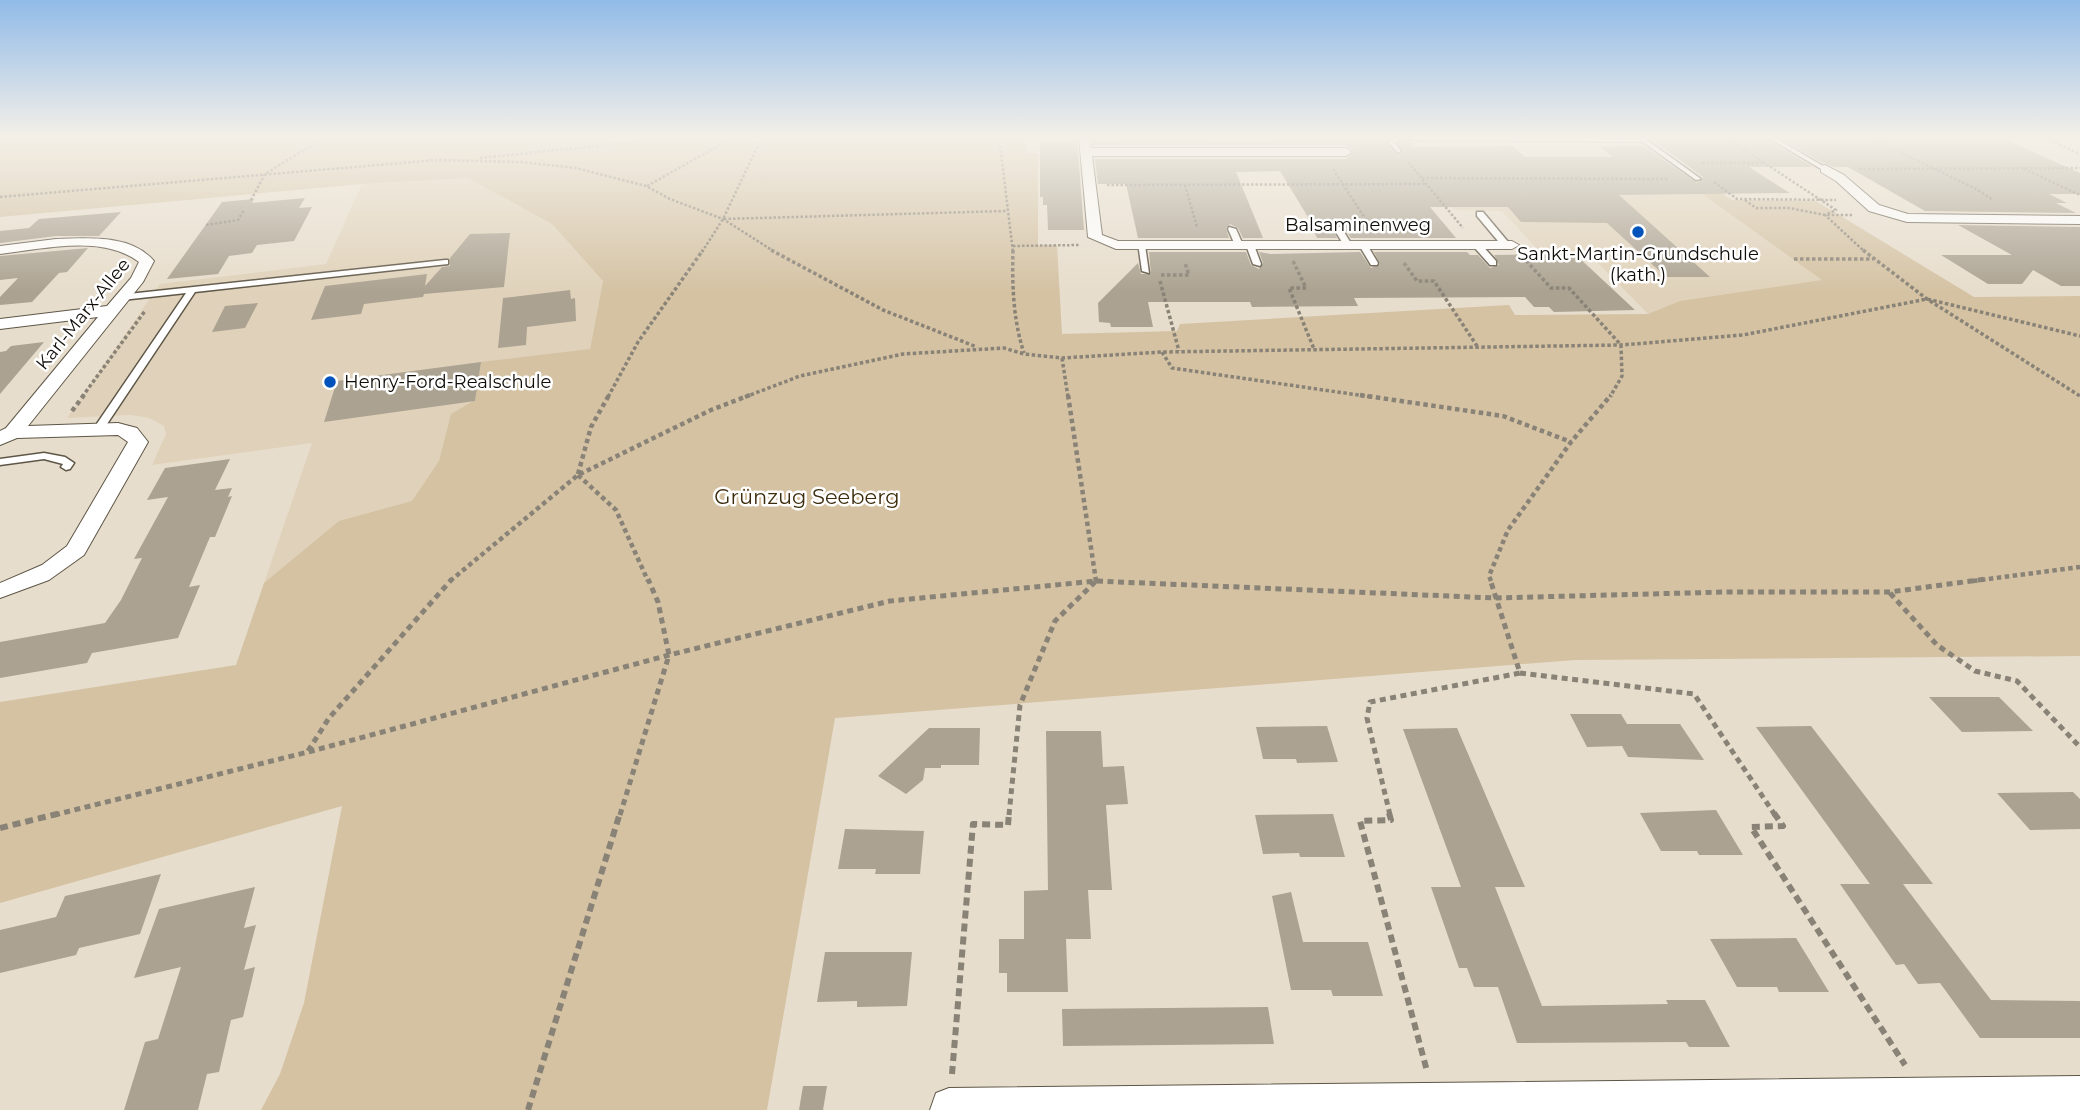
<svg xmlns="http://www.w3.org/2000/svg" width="2080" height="1110" viewBox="0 0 2080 1110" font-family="Montserrat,sans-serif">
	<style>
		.built { fill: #e0d2ba }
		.green { fill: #d4c2a3 }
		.building { fill: #aba291 }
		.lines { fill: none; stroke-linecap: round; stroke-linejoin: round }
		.service-casing { stroke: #5e5647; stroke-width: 3 }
		.minor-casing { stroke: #5e5647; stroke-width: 2 }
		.path-far4 { stroke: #898276; stroke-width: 2.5; stroke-dasharray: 2.5 2; stroke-linecap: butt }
		.path-far3 { stroke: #898276; stroke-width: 3.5; stroke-dasharray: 3.5 2.5; stroke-linecap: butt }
		.path-far2 { stroke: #898276; stroke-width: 4.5; stroke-dasharray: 4.5 3.5; stroke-linecap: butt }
		.path-far1 { stroke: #898276; stroke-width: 5; stroke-dasharray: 6 4.5; stroke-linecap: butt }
		.path { stroke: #898276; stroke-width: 6; stroke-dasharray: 8 5; stroke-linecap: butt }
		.service { fill: #fff; fill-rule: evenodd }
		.minor { fill: #fff; fill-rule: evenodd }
		.poi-dot { fill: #0353bd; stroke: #fff; stroke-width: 2.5 }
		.labels { text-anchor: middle; stroke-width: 5; stroke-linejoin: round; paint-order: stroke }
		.far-street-label { font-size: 18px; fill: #0f0c07; stroke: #fff }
		.far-poi-label { font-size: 18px; fill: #0f0c07; stroke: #fff }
		.park-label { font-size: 21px; fill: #3d2d0d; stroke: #fff }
	</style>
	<rect width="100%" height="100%" fill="#e7ddcc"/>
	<path class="built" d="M468,178L552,224L603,281L590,349L489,508L264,583L312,443L152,465L166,434L164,426L149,418L131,415L67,418L160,284L326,264L362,184Z
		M1683,180L1823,280L1648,314L1588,253H1541L1502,211L1454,210L1433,186Z"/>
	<path class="green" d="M0,137H1026L1027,153L1038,154V245H1057L1062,334L1177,331L1180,324L1509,305L1515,315L1648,314L1680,301L1822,280L1683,180H1704L1732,200L1816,201L1974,297L2080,296V656L1575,660L835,718L767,1110H261L280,1074L304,1003L342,806L0,903V702L236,665L264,583L339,521L412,501L439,461L451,414L475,400L481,362L590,349L603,281L552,224L468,178L362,184L0,217Z"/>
	<path class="building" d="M1123,137H1209L1210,140L1216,141H1271L1276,140L1274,137H1394L1385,141L1398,156L1404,151L1399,144L1406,140L1412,143V147L1513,146L1525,157H1613L1600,147L1642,145L1697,183L1703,180V177L1650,138L1766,139L1813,167H1749L1790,193L1619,195L1710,277H1666L1607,223L1521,222L1508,207H1430L1456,238H1351L1341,224L1332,228L1337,238H1317L1312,227H1314L1280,171L1236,172L1263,238H1243L1238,228L1230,224L1226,228L1229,238H1138L1126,184H1098L1095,159H1346L1354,151L1346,145H1093L1092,140H1123Z
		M1779,137H2000L2080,173V194H2049L2067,203H2056L2076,213L1925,211L1848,167H1835L1823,163Z
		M1046,140H1077L1084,230H1048L1047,205H1043V197H1040V142H1047Z
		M305,198L299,208L312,207L294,241L257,245L252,253L229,256L218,274L167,279L222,202L254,199L252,203Z
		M121,212L99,236H56L0,243V231L29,228L39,219Z
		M1958,225L2080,227V286H2061L2033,270L2022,284H1988L1941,255H2012Z
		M510,233L504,287L424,294L423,297L364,304L361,314L311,320L325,286L427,274L425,286L442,267L450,266V258L470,234Z
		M88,248L67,272L59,273L32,302L0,305V297L18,278L0,280V256Z
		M1149,252H1246L1251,265L1259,269L1263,263L1259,252L1271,254L1360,252L1371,268L1380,264L1374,252H1467L1470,255H1478L1490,268L1499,265L1494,255L1575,254L1635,310L1554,312L1549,307H1534L1525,297L1354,298L1358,306L1252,307L1250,302H1148L1153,327H1111L1110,323L1099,322L1098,303L1138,263L1141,274H1151Z
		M570,290L571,299L575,298L576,321L527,327L526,345L498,348L503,298Z
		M258,303L245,328L212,332L225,306Z
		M44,342L0,394V352L6,351L11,346Z
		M481,362L475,401L324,422L337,381Z
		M230,459L215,490L232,488L228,497L232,496L215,537H210L189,587L200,585L178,638L92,653L87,663L0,678V642L105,623L121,600L142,558L134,559L168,497L147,500L165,468Z
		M1929,697H1999L2033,731L1962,732Z
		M1570,714H1621L1627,724H1680L1704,760L1628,757L1622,746L1587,747Z
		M1327,726L1338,762L1297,763L1296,759H1263L1256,727Z
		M1811,726L1933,884H1903L1991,1000L2080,1001V1038H1980L1940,983L1918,984L1904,964L1896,965L1840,884H1870L1756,727Z
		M929,728H980L979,765H941V768H925L923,780L906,794L878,776Z
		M1457,728L1525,887H1495L1542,1006L1668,1004L1666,1000H1705L1730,1047H1689L1686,1042L1517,1043L1498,987H1474L1467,968H1459L1431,887H1461L1403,729Z
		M1046,731H1101L1103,767L1124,766L1128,804L1106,805L1112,890H1088L1091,939H1066L1068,992H1007V973H999V939H1024V891L1048,890Z
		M2073,792L2080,799V829L2030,830L1997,793Z
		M1716,810L1743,855H1699L1697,851H1661L1640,813Z
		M1333,814L1345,857H1300L1299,853L1263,854L1255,815Z
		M845,829L924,831L920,874H875L876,869H838Z
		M161,874L140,934L79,948L76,955L0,973V930L56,917L65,896Z
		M255,887L244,928L256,925L244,970L255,967L243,1017L231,1020L219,1072L207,1074L198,1110H124L145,1042L158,1039L181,967L134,978L159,909Z
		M1291,892L1303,942H1368L1383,996H1333L1331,990H1291L1272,896Z
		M1796,938L1829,992H1779L1777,987H1737L1710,939Z
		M825,952H912L907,1006L857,1007V1001L817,1002Z
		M1268,1007L1274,1044L1063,1046L1062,1009Z
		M803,1086H827L823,1110H799Z"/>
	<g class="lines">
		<g class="service-casing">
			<path id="service" d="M1400,137H1407L1395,143L1401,151L1398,153L1388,142Z
				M1767,137H1774L1828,169L1823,170Z
				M1640,138H1644L1701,179L1696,180L1640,140Z
				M1477,212H1483L1509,243V247H1503L1477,216Z
				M1229,227L1236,229L1243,245L1242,247L1235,245L1228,229Z
				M1335,227H1341L1352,245L1351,247H1345L1334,229Z
				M1138,243L1145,245L1149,273L1142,271Z
				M1247,243L1254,245L1261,264L1260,266L1253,264L1246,245Z
				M1360,243H1366L1378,263L1377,265H1371L1359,245Z
				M1474,243H1480L1496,261V265H1490L1474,247Z
				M445,260H448V264L195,292L103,430L99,431L94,428L186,293L122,300L119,299V295Z
				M44,453L65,457L74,463L70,469L66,470L61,467L63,464L44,459L0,465V459Z"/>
		</g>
		<g class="minor-casing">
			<path id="minor" d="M1079,137H1089L1091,148H1346L1352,152L1346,156H1092L1102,235L1118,241H1512L1519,245L1512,249H1116L1088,237Z
				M1405,137H1646L1648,139L1642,142L1411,140Z
				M1825,165L1844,175L1879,205L1908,214L2080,216V224L1907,222L1869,211L1836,181L1821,172V166Z
				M56,239C88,238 131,234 154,261L143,282L28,426L118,423L137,428L148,442L84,555L49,580L0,598V583L42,565L67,546L128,442L118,435L17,438L0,445V431L6,428L98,317L0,329V319L107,306L131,278L139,262C102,234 43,249 0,254V246Z
				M2080,1076V1110H930L936,1093L949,1088Z"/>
		</g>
		<path class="path-far4" d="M999,137L1013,252
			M1725,137L1836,210L1825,215L1865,252
			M1869,137L1976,189L1993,200
			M2043,137L2080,154
			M480,158L683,137
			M1408,162L1463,228
			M1702,163H1763
			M1333,169L1370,226
			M1859,169L2080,168
			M2024,169L2080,195
			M1422,178L1669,179
			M1714,182L1737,199L1836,200
			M1107,185L1427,184
			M1185,185L1197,227
			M647,186L734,137
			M0,197L437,160L521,162L576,168L646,186L670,199L723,219L775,252
			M251,200L265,174L325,137
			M1745,200L1756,208H1789L1825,215H1852
			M724,219L1006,211
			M206,225L238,220L244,210
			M1013,246L1079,245
			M702,252L723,219L762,137"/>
		<path class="path-far3" d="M771,250L883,310L977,347
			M1013,250C1012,284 1013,320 1024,353
			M1863,250L1927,299L2080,396
			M1522,256L1551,288H1569L1621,345L1622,376L1610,397
			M1794,259H1873
			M1293,261L1306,288H1289L1314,349
			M1404,263L1417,281H1434L1477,346
			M1161,275H1189L1185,263
			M1160,281L1179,351
			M1162,352L1172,368L1372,397
			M1062,358L1068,397
			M82,397L145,311
			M608,397L638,342L703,250
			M745,397L800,376L903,354L1004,348L1024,354L1062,358L1162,352L1621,345L1743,335L1927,299L2080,336"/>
		<path class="path-far2" d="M1068,395L1096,581
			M1360,395L1503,416L1571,442
			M72,411L84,395
			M578,474L591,427L609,395
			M578,475L616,510L648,581
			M450,581L578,475L711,410L750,395
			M1095,581H1098
			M1491,581L1489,576L1508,530L1571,442L1611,395
			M1973,581L2080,567"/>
		<path class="path-far1" d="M1890,593L1937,645L1975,671L2017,681L2080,747
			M1520,673L1694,694L1775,815
			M308,751L329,718L452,579
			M54,815L308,752L669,655L890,601L1096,581L1495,598L1726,592H1890L1986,579
			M620,815L669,655L658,602L648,579
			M1009,815L1020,705L1055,621L1095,582
			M1390,815L1367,718L1370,702L1520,673L1490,579"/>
		<path class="path" d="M1389,813L1391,820L1360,821L1427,1071
			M1774,813L1783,826L1751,827L1905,1065
			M0,828L61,813
			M952,1074L973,824L1008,825L1009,813
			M528,1110L620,813"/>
		<use href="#service" class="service"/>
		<use href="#minor" class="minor"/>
	</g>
	<linearGradient id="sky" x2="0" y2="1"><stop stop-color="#91bbe8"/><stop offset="0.47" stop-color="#f4f0e8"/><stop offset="1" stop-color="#f4f0e8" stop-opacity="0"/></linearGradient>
	<rect width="2080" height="292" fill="url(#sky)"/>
	<g class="poi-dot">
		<circle cx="1638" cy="232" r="7"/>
		<circle cx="330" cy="382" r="7"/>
	</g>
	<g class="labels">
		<g class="far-street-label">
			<text x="1358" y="231">Balsaminenweg</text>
			<text transform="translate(83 314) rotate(-51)" y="6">Karl-Marx-Allee</text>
		</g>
		<g class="far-poi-label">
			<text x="1638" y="260">Sankt-Martin-Grundschule<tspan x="1638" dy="21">(kath.)</tspan></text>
			<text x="344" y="388" text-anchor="start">Henry-Ford-Realschule</text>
		</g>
		<g class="park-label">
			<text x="807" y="504">Grünzug Seeberg</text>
		</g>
	</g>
</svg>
